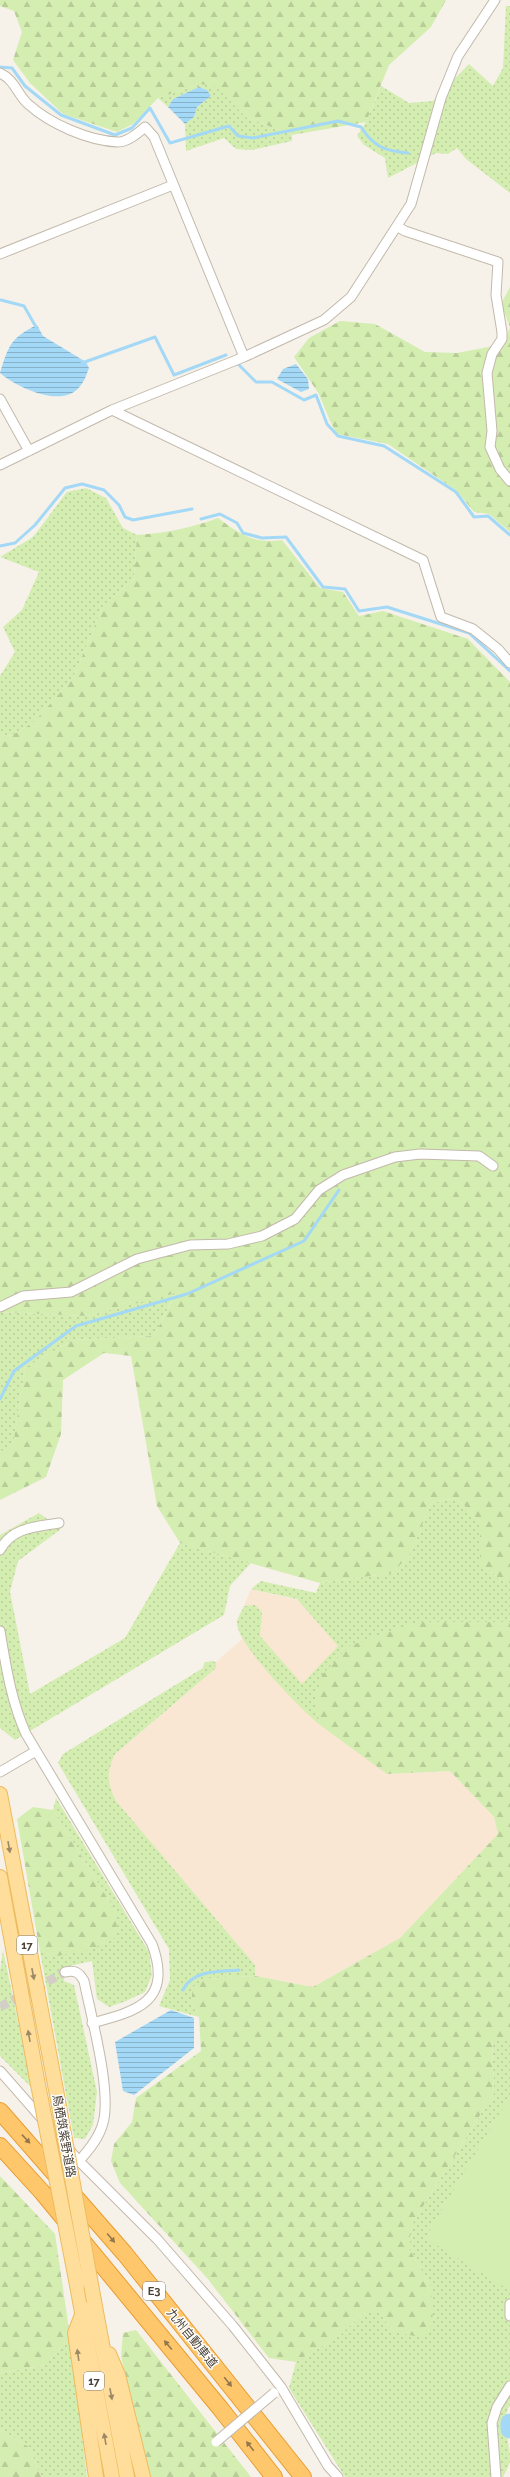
<svg xmlns="http://www.w3.org/2000/svg" width="510" height="2477" viewBox="0 0 510 2477" font-family="Raleway,'Noto Sans JP',sans-serif">
	<style>
		.commercial { fill: #f9e7d4 }
		.grass { fill: url(#grass-dots) }
		.forest { fill: url(#forest-firs) }
		.garden { fill: #d4edb0 }
		.water { fill: url(#water-rules) }
		.lines { fill: none; stroke-linecap: round; stroke-linejoin: round }
		.stream { stroke: #a3d8f6; stroke-width: 3 }
		.river { stroke: #a3d8f6; stroke-width: 19 }
		.minor-tunnel { stroke: #d4cfc6; stroke-width: 9; stroke-dasharray: 9 4.5; stroke-linecap: butt }
		.minor-casing { stroke: #c2b9ab; stroke-width: 11 }
		.primary-casing { stroke: #edbc60; stroke-width: 16 }
		.motorway-casing { stroke: #ea9c30; stroke-width: 18 }
		.minor { stroke: #fff; stroke-width: 9 }
		.primary { stroke: #ffdd9a; stroke-width: 14 }
		.motorway { stroke: #ffc76c; stroke-width: 16 }
		.minor-bridge-casing { stroke: #c2b9ab; stroke-width: 11; stroke-linecap: butt }
		.primary-bridge-casing { stroke: #edbc60; stroke-width: 16; stroke-linecap: butt }
		.minor-bridge { stroke: #fff; stroke-width: 9 }
		.primary-bridge { stroke: #ffdd9a; stroke-width: 14 }
		.oneway { fill: #9c8864 }
		.oneway2 { fill: #93774c }
		.labels { text-anchor: middle; stroke-width: 3; stroke-linejoin: round; paint-order: stroke }
		.shield { fill: #fff; stroke: #817b73; stroke-width: 1 }
		.shield-label { font-size: 11px; font-weight: bold; fill: #4b4237 }
		.street-label { font-size: 12px; fill: #4b4237; stroke: #fff }
	</style>
	<defs>
		<pattern id="grass-dots" width="8" height="8" patternUnits="userSpaceOnUse"><rect width="8" height="8" fill="#d4edb0"/><path d="M2 2h.1M6 6h.1" fill="none" stroke="#b8cc98" stroke-width="1.8" stroke-linecap="round"/></pattern>
		<pattern id="forest-firs" width="22" height="20" patternUnits="userSpaceOnUse"><rect width="22" height="20" fill="#d4edb0"/><path d="M5 1l3.5 6h-7zM16 11l3.5 6h-7z" fill="#b8cc98"/></pattern>
		<pattern id="water-rules" width="6" height="5" patternUnits="userSpaceOnUse"><rect width="6" height="5" fill="#a3d8f6"/><path d="M0 2.5h6" fill="none" stroke="#87b1c8"/></pattern>
	</defs>
	<rect width="100%" height="100%" fill="#f6f2ea"/>
	<path class="commercial" d="M251,1589L312,1603L349,1646L387,1774L450,1771L494,1817L498,1834L400,1938L313,1987L255,1976V1965L116,1801L109,1786L108,1770L115,1754L216,1668V1662L242,1639L237,1623Z"/>
	<path class="grass" d="M506,6H510V193L466,159L457,148L448,154L436,153L388,178L385,158L364,145L357,136L366,122L381,86L409,103L433,101L469,64L493,86L503,68Z
		M200,84L216,86L246,117L292,135V141L252,150L236,149L224,138L186,151L185,124L194,117L197,107L211,96L207,90L199,87L173,99L168,107L158,98Z
		M86,488L106,498L123,528L137,535L134,579L103,606L73,678L34,722L11,736L0,734V676L15,652L3,627L22,610L39,572L0,557L33,537L67,492Z
		M176,1292L154,1336L73,1340L25,1368L13,1446L0,1452V1312L87,1316Z
		M457,1498L480,1522V1561L501,1581H510V1622H417L315,1700L320,1725C302,1710 237,1645 237,1623C237,1618 242,1611 244,1606L255,1605L262,1612L260,1636L302,1684L338,1646L297,1599L251,1589L261,1581L316,1593L320,1583L392,1573L410,1555L431,1503Z
		M39,1513L61,1529L18,1561L10,1592L30,1694L125,1638L180,1543L251,1563L230,1586L224,1615L15,1740L0,1728V1535Z
		M211,1661L216,1662V1668L115,1754C106,1774 107,1782 116,1801L255,1965V1976L204,1979L191,2003L199,2017L159,2006L170,1980L169,1949L58,1763L63,1754L203,1668L204,1663Z
		M56,1798L149,1952L152,1975L145,1992L126,2001L109,2007L97,1999L92,1961L65,1967L64,1981L74,1985L97,2092L93,2125L85,2139L74,2138L39,1946L51,1957L116,1912L53,1810Z
		M3,1950L32,2088L0,2056V1971Z
		M492,2038L510,2040V2405C500,2421 510,2441 510,2459C510,2465 506,2471 503,2477H345L289,2388L296,2362L340,2335L366,2311H378L394,2332L431,2287L410,2250V2227L494,2093Z
		M70,2336L87,2477H41L29,2447L0,2429V2373L46,2365Z"/>
	<path class="forest" d="M0,0H446L431,27L389,65L366,122L292,135L246,117L216,87L200,84L158,98L133,124L117,132L63,114L30,83L13,60L22,32L14,11L0,6Z
		M510,287V327L501,304Z
		M340,321L375,324L425,352L457,353L504,344L510,327V532L489,514L474,512L457,491L388,444L337,434L330,421L319,394L294,357L309,338Z
		M218,518C240,534 253,544 282,540L320,588L343,592L359,616L383,611L468,639L510,682V1581H501L480,1561V1522L457,1498L431,1503L410,1555L392,1573L320,1583L180,1543L157,1506L131,1356L104,1353L63,1380L61,1434L46,1477L0,1500V1452L13,1445L25,1368L73,1340L154,1336L176,1293L87,1316L0,1312V734L11,736L34,722L73,678L103,606L134,579L137,535C166,533 191,528 218,518Z
		M417,1622H510V2040L492,2039L494,2093L410,2227V2250L431,2287L433,2324L420,2337L394,2332L378,2311H366L340,2335L296,2362L269,2358L207,2278L120,2183L111,2161L114,2144L132,2122L136,2098L201,2051L199,2017L191,2003L193,1987L204,1979L255,1976L313,1987L400,1938L498,1834L494,1817L450,1771L387,1774L320,1725L315,1700L322,1675L349,1646Z
		M33,1807L53,1810L116,1912L117,1937L89,1950L51,1957L39,1946L17,1819Z
		M0,2176L55,2234L70,2336L46,2365L0,2373Z
		M136,2330L251,2477H151L121,2357L123,2333Z
		M0,2429L29,2447L41,2477H0Z"/>
	<path class="garden" d="M510,2101V2289L509,2290L425,2238L506,2102Z"/>
	<path class="water" d="M199,87L207,90L211,96L197,107L194,117L185,124L168,107L173,99Z
		M37,325L43,336L86,362L89,368C87,373 85,380 81,385C64,410 18,388 0,373C8,347 11,337 37,325Z
		M296,364L308,379L309,389L301,392L277,379L283,369Z
		M171,2010L194,2018V2048L134,2095L123,2091L115,2042Z"/>
	<g class="lines">
		<path class="stream" d="M0,67L12,68L25,86L61,115L115,135L132,128L150,108L170,143L229,126L238,136L253,138L338,121L361,127C374,147 385,151 408,153
			M1,300L24,306L36,327
			M82,363L155,337L174,375L226,355
			M239,365L256,382H272L304,400L316,395L327,424L338,436L384,446L456,492L474,517L488,516L510,535
			M201,519L220,514L237,523L243,533L262,538L286,537L323,587L345,589L359,611L387,607L469,633L510,671
			M0,546L15,543L35,525L65,488L82,484L104,490L119,505L125,517L133,520L192,509
			M0,1399L14,1371L76,1326L187,1294L304,1241L339,1190
			M183,1990C193,1969 220,1972 239,1970"/>
		<path class="river" d="M510,2423V2429"/>
		<path class="minor-tunnel" d="M0,2007L65,1972"/>
		<g class="minor-casing">
			<path id="minor" d="M0,73C15,80 17,94 28,104C50,124 89,141 118,142C128,142 138,133 145,127L154,137L244,357
				M398,227L405,231L498,262L496,295L502,332V339L492,354L487,373L492,431L490,447L500,469L510,481
				M0,254L173,185
				M0,399L29,451
				M112,410L423,560L441,617L473,629L498,649L510,663
				M0,465L112,410L244,357L324,320L351,297L411,204L441,98L458,56L495,0
				M0,1307L23,1296L71,1292L137,1259L190,1245L228,1244L262,1236L295,1219L319,1190L343,1175L395,1157L420,1154L479,1156L493,1166
				M0,1550C12,1527 36,1527 59,1523
				M0,1631C6,1666 11,1701 26,1734L152,1944C173,2001 138,2011 92,2023
				M0,1772L36,1751
				M65,1972C75,1970 79,1972 84,1981C91,2016 112,2091 103,2123C99,2138 89,2150 79,2161
				M0,2071L79,2161L157,2239L233,2326L281,2387L328,2466L338,2477
				M510,2304V2316
				M496,2477L492,2423L497,2407L510,2386"/>
		</g>
		<g class="primary-casing">
			<path id="primary" d="M0,1794L57,2095
				M0,1877L36,2074
				M77,2285L112,2477
				M94,2301L127,2477
				M82,2315L75,2333L96,2477
				M109,2354L118,2375L143,2477"/>
		</g>
		<g class="motorway-casing">
			<path id="motorway" d="M0,2111L125,2254L303,2477
				M0,2146L42,2192L220,2408L274,2477"/>
		</g>
		<use href="#minor" class="minor"/>
		<use href="#primary" class="primary"/>
		<use href="#motorway" class="motorway"/>
		<g class="minor-bridge-casing">
			<path id="minor-bridge" d="M216,2442L274,2393"/>
		</g>
		<g class="primary-bridge-casing">
			<path id="primary-bridge" d="M36,2074L77,2285
				M57,2095L94,2301"/>
		</g>
		<use href="#minor-bridge" class="minor-bridge"/>
		<use href="#primary-bridge" class="primary-bridge"/>
	</g>
	<defs><path id="oneway-solid" d="M-6-.8H1V-3.2L6.5 0L1 3.2V.8H-6Z"/></defs>
	<g class="oneway">
		<use href="#oneway-solid" transform="translate(9 1847) rotate(80)"/>
		<use href="#oneway-solid" transform="translate(33 1974) rotate(79)"/>
		<use href="#oneway-solid" transform="translate(29 2036) rotate(-100)"/>
		<use href="#oneway-solid" transform="translate(78 2355) rotate(-98)"/>
		<use href="#oneway-solid" transform="translate(111 2394) rotate(79)"/>
		<use href="#oneway-solid" transform="translate(105 2439) rotate(-100)"/>
	</g>
	<g class="oneway2">
		<use href="#oneway-solid" transform="translate(26 2139) rotate(47)"/>
		<use href="#oneway-solid" transform="translate(111 2238) rotate(50)"/>
		<use href="#oneway-solid" transform="translate(168 2345) rotate(-130)"/>
		<use href="#oneway-solid" transform="translate(228 2382) rotate(51)"/>
		<use href="#oneway-solid" transform="translate(250 2446) rotate(-128)"/>
	</g>
	<g class="labels">
		<g class="shield">
			<rect x="17" y="1936" width="20" height="18" rx="3"/>
			<rect x="143" y="2282" width="22" height="18" rx="3"/>
			<rect x="84" y="2372" width="20" height="18" rx="3"/>
		</g>
		<g class="shield-label">
			<text x="27" y="1949">17</text>
			<text x="154" y="2295">E3</text>
			<text x="94" y="2385">17</text>
		</g>
		<g class="street-label">
			<text transform="translate(64 2136) rotate(80)" y="4">鳥栖筑紫野道路</text>
			<text transform="translate(192 2338) rotate(51)" y="4">九州自動車道</text>
		</g>
	</g>
</svg>
